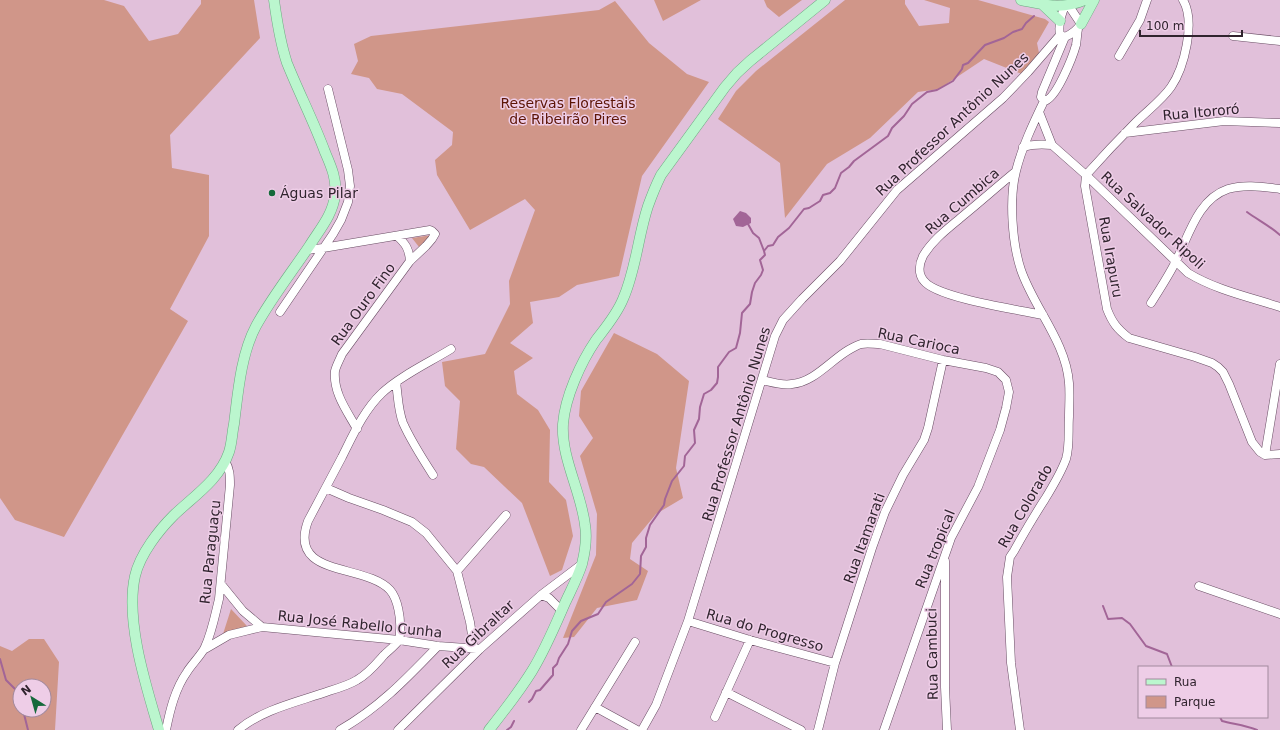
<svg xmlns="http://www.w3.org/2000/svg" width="1280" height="730" viewBox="0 0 1280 730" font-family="'DejaVu Sans',sans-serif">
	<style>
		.green { fill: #d09689; fill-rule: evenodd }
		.water { fill: #a26597 }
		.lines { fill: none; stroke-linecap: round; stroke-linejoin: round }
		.stream { stroke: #a26597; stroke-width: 2 }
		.minor-casing { stroke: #694d64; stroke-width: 9 }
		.major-casing { stroke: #6da981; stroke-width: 11 }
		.minor { stroke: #fff; stroke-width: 8 }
		.major { stroke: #bbf6ce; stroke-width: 10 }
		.poi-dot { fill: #15693b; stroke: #eecde7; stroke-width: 1.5 }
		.labels { text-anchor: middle; stroke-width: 3; stroke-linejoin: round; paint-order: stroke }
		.park-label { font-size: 14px; fill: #5c1506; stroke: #eecde7 }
		.street-label { font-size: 14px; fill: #30242e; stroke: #eecde7 }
		.poi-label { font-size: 14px; fill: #30242e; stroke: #eecde7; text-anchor: start }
	</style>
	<rect width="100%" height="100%" fill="#e1c0da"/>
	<path class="green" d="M0,0H104L124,6L149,41L178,34L201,4V0H254L260,38L170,135L172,168L209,175V236L170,309L188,321L64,537L15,520L0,498Z
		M654,0H701L663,21Z
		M764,0H802L779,17L767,7Z
		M845,0H905V4L919,26L949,23L950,8L924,0H978L1045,19L1049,22L1037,43L1039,53L1022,74L984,59L939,89L918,92L870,138L827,164L785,218L780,163L718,119L736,91L756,71Z
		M615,1L649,43L687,74L709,82L642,176L619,276L577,285L559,297L530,302L533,323L510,343L533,358L514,371L517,394L538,410L550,430L549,482L566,500L573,536L562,570L550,576L522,503L484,467L471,464L456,449L460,401L445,386L442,362L485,354L510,304L509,281L535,210L525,199L470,230L437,175L435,160L452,145L453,132L402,94L377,89L369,78L351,74L358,61L354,44L371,36L599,10Z
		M432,235L419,252V247L412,238Z
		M614,333L657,354L689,381L676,468L683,498L656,514L632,543L630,559L648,571L637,600L597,608L574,637L563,638L596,555L597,514L580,456L593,438L579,416L581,391Z
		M231,609L247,626L223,634Z
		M29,639H44L59,662L55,730H0V646L12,651ZM20,686H44V710H20Z"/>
	<path class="water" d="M740,211L746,213L751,218V223L743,227L736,226L733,219Z"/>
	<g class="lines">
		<path class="stream" d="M1247,212C1258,220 1270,226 1280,235
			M748,224L753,233L759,238L764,251
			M1103,606L1108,619L1122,618L1130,624L1146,646L1167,654L1172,667
			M0,659L6,680L20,694
			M529,702L532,699L536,691L540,690L553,675V668L557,664L559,658L568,644L572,631L581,621L598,614L606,602L632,584L640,574L641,556L646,547V538L650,525L664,505L665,499L672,481L684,466L685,456L695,443L694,430L699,419L700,407L704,394L711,390L717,383L718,377V367L729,352L736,348L740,333L742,313L750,304L752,292L755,283L761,275L763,270L760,260L765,255L764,251L768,246L773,245L778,237L789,228L804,209L809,208L820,201L823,195L830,193L835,188L841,173L849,167L854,161L888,136L892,128L904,116L912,104L927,92L937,90L953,81L962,69L963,65L968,63L985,45L1004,38L1013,32L1022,29L1026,23L1034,16
			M23,710L28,730
			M1220,717L1222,721C1233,724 1246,725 1257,730
			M507,730L511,727L514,721"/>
		<g class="minor-casing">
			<path id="minor" d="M1183,0C1196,22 1184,68 1171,87C1162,100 1147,111 1136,122C1119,139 1102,157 1086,175L1085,186L1107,309C1112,322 1117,329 1129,338L1195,357L1212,363L1218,367L1223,372L1229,384L1252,442L1260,452L1265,455L1280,454
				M1060,35C1058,25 1061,15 1065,6
				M1061,35L1065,37C1072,34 1077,30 1081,24L1069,6
				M1233,36L1280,41
				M1119,56L1140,20L1147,0
				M1044,101C1056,100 1073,56 1076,45C1077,39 1077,34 1078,29
				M1044,101L1041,97L1042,92L1065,37
				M1039,112L1052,145L1086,175L1188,273C1216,290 1249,297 1280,307
				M1125,133L1224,121L1280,123
				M1023,147C1033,144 1042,144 1052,145
				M1015,172C998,186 981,201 964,215C950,227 933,239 923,256C919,264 918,274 924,281C937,298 1020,310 1043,315
				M397,236C406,244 409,249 410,261
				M307,250L323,248L430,230L432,231L435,234L432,239L426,246L410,261L342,354C340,359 336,366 335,371C333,393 347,411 357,429
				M1151,303C1160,289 1169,275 1176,261C1189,235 1198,199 1228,189C1245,184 1263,187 1280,189
				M280,312L333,234L341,220L348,202L350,186L348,170L328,89
				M762,380C771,382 782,386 792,384C818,382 836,352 861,344C867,343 874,344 880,344L943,360L986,368L998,372L1006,380L1009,392L1006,408L1000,430L978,487L951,538L884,730
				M396,382C398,396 398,410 403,423C411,441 422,458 433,475
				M1265,455L1280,364
				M326,488L349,498L383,510L412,522L426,533L457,571L470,622L474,648
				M945,561V687L947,730
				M457,571L506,515
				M221,584L243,611L262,627
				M1199,586L1280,614
				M541,595L549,598L562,611
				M688,621L750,640L835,663
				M205,649L229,635L262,627L399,640L438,646L480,649
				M726,692L801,730
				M595,707L637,730
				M715,717L750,640
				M166,730C170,710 175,689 187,672C191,665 203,653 205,647C212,632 215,615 219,599L230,485C230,476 230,469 225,461
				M238,730C263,709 298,702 329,691C339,688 349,685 357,680C368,674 376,664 384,655C388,651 397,644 399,640C400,638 400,633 400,631C401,619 398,599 390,590C365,563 287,578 308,521C319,500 331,478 342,457C353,435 364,410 382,393C400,376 430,362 451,349
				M340,730C380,707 407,678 438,646
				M398,730L480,649L541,595L582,564
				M581,730L635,642
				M642,730L656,705L688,621L775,336L783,320L802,299L840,261L897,190L1003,98L1028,72L1060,35
				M818,730L835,663L872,548L885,512L903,475L924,440L928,428L943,360
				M1020,730L1011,663L1007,577L1010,557L1014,551C1024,533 1034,516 1045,499C1053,486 1061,473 1066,459C1070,446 1068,430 1069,417C1069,406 1070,394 1069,383C1066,342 1034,308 1021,270C1012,243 1009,198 1016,171C1022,147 1033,124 1044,101"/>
		</g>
		<g class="major-casing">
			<path id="major" d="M1021,0C1046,5 1061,10 1085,0
				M1042,4L1060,21
				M1081,24L1094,0
				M159,730C146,686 125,621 135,576C140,554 159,530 174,515C194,496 220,479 229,452C232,443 232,433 234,424C238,392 241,354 256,326C272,297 292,272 310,245C320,229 333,214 335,195C337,179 331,166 325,152C314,122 299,93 287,63C280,42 277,22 274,0
				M489,730C504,711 519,692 532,671C545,650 555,626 565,603C571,590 578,577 582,564C585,552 587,537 585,525C581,491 561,458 563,424C565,397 581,362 596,340C606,327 617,314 623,299C636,270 638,236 648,206C652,195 656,185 661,175L725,87L737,73L750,61L825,0"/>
		</g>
		<use href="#minor" class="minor"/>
		<use href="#major" class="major"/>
	</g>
	<circle class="poi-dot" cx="272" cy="193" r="4"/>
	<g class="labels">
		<g class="park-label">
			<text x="568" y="108">Reservas Florestais<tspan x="568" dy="16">de Ribeirão Pires</tspan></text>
		</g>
		<g class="street-label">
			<text transform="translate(1201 112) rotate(-5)" y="5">Rua Itororó</text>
			<text transform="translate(952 124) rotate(-43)" y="5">Rua Professor Antônio Nunes</text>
			<text transform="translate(962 201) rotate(-41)" y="5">Rua Cumbica</text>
			<text transform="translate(1153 220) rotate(43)" y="5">Rua Salvador Ripoli</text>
			<text transform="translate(1111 257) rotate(80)" y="5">Rua Irapuru</text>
			<text transform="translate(363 304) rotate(-54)" y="5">Rua Ouro Fino</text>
			<text transform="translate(919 341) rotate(12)" y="5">Rua Carioca</text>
			<text transform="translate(736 424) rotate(-73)" y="5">Rua Professor Antônio Nunes</text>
			<text transform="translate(1025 506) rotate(-60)" y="5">Rua Colorado</text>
			<text transform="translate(864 538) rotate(-70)" y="5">Rua Itamarati</text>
			<text transform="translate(935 549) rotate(-68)" y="5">Rua tropical</text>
			<text transform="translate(210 552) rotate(-84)" y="5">Rua Paraguaçu</text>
			<text transform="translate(360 624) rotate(6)" y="5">Rua José Rabello Cunha</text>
			<text transform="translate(765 630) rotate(16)" y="5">Rua do Progresso</text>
			<text transform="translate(478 634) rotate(-43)" y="5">Rua Gibraltar</text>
			<text transform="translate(932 654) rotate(-91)" y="5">Rua Cambuci</text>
		</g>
		<g class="poi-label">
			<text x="280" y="198">Águas Pilar</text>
		</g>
	</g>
	<rect x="1138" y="666" width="130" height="52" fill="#eecde7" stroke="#a2899d"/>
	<rect x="1146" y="679" width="20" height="6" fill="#bbf6ce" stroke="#a2899d"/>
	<text x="1174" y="686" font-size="12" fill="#30242e">Rua</text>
	<rect x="1146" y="696" width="20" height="12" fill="#d09689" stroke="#a2899d"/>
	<text x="1174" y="706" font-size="12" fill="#30242e">Parque</text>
	<g transform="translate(32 698) rotate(323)"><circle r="19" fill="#eecde7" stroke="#a2899d"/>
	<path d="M0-3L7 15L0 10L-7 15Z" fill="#15693b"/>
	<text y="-6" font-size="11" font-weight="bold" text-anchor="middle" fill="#30242e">N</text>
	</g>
	<path d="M1140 30v6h102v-6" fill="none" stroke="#30242e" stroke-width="2"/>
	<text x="1146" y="30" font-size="12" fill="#30242e" stroke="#eecde7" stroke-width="3" paint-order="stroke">100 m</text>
</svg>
